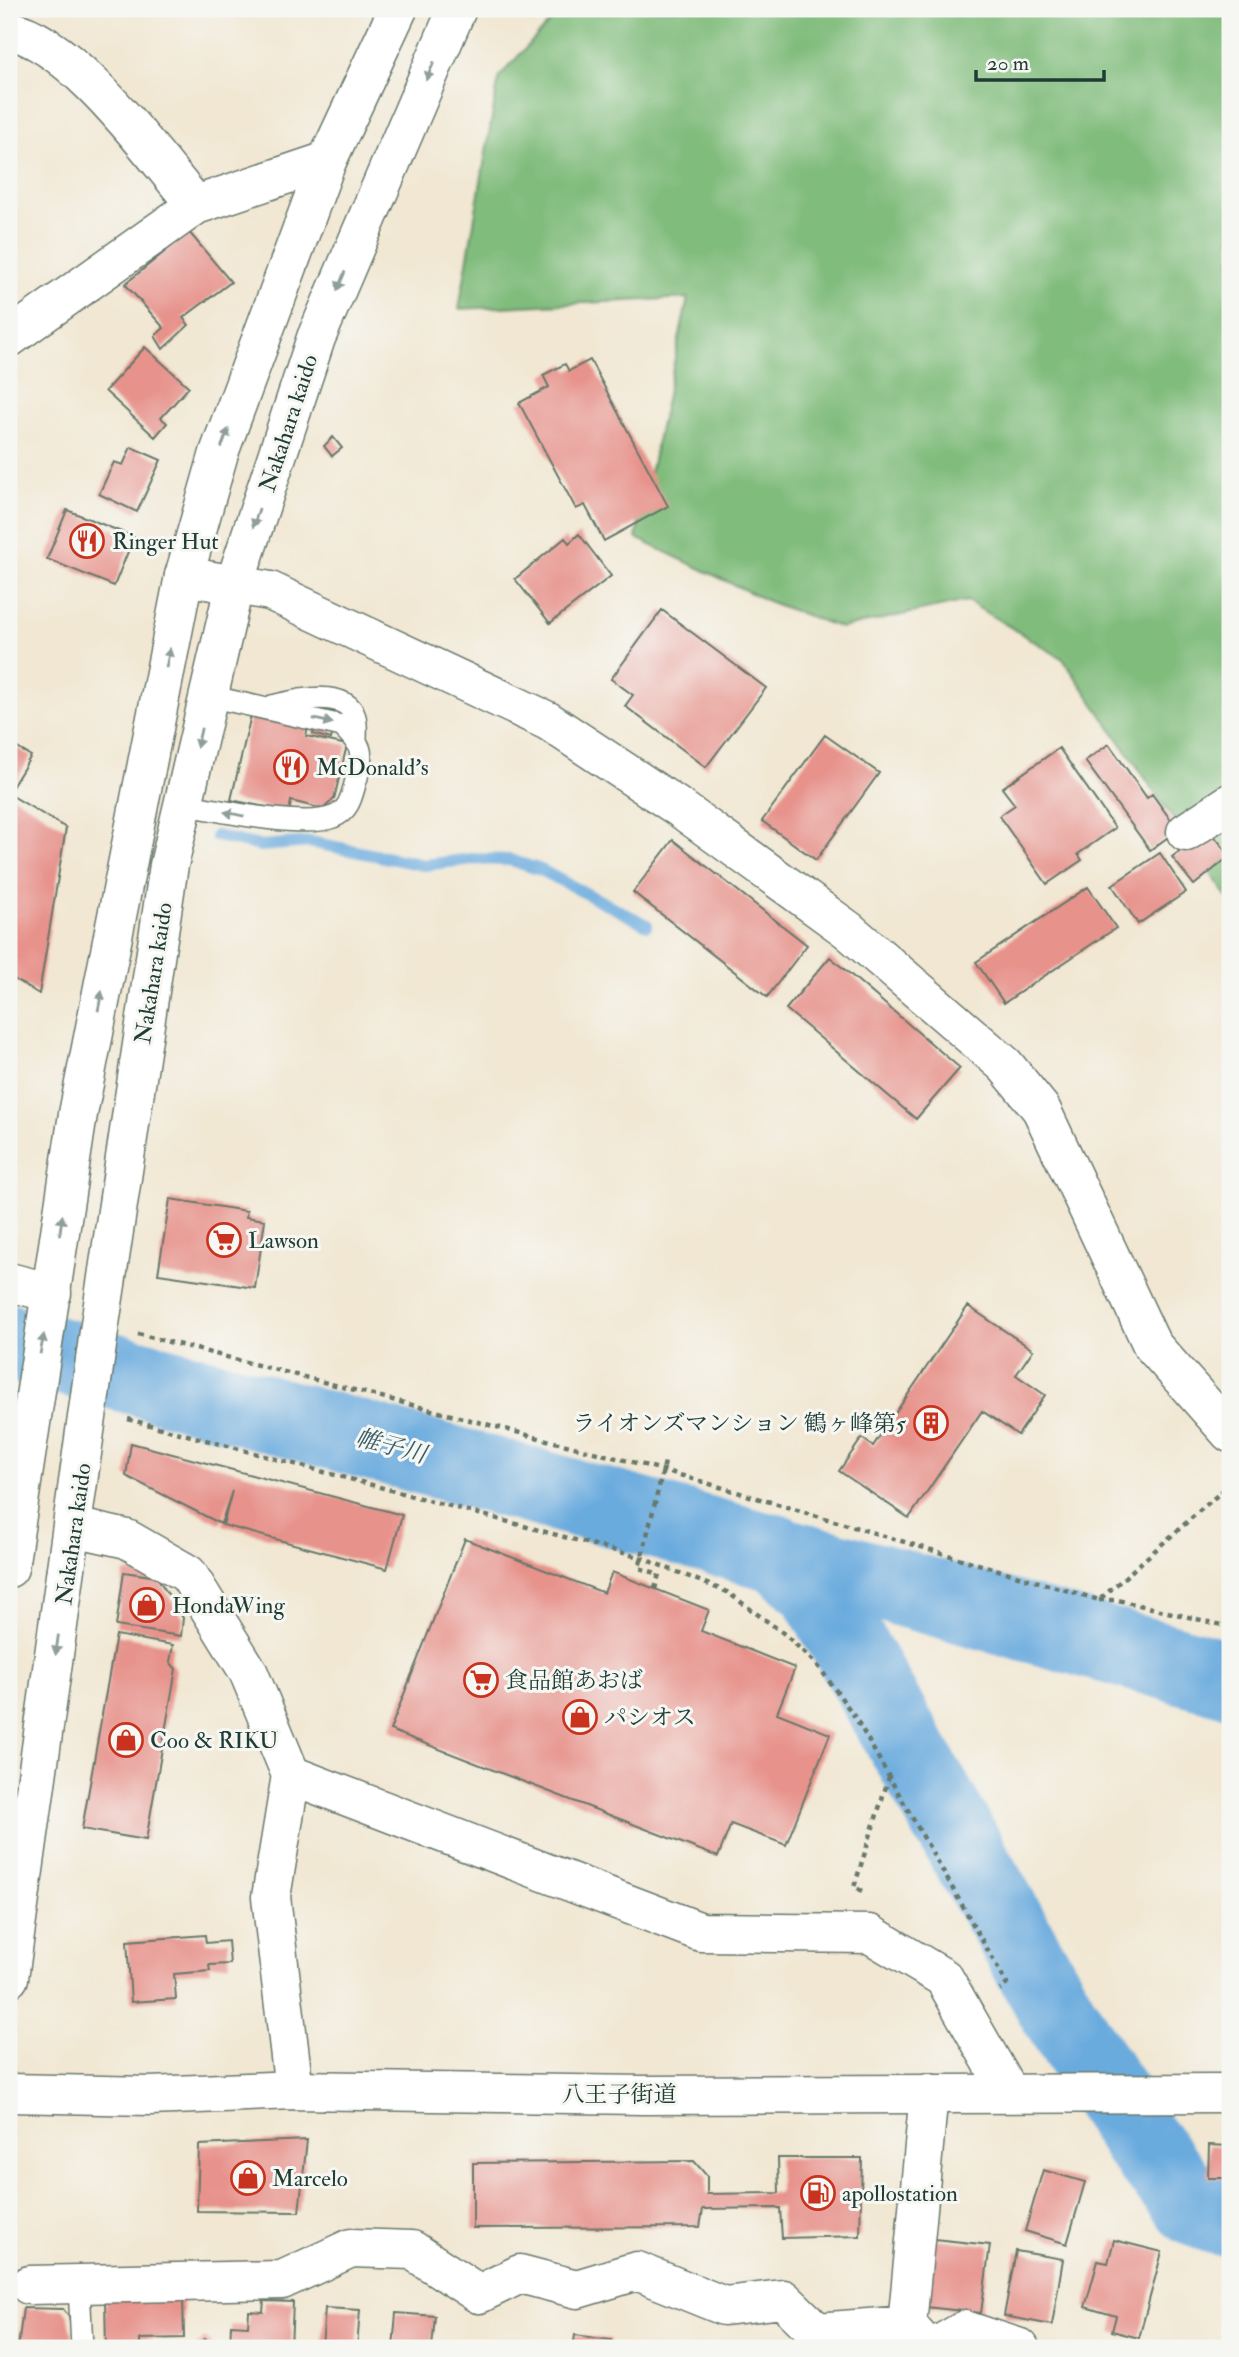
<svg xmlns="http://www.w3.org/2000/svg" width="1239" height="2357" viewBox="0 0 1239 2357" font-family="'IM FELL Double Pica','Noto Serif JP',serif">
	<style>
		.forest { fill: #80bc7b; stroke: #507c58; stroke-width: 2 }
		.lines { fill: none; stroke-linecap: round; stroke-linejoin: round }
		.stream { stroke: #6aabde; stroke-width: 12 }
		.river { stroke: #6aabde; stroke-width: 77 }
		.building { fill: #e7928b }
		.service-casing { stroke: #68786b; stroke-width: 24 }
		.minor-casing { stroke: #68786b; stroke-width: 41 }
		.primary-casing { stroke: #68786b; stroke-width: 41 }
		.trunk-casing { stroke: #68786b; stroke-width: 41 }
		.path { stroke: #68786b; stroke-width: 4.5; stroke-dasharray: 5 5; stroke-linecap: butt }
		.service { stroke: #fff; stroke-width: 21 }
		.minor { stroke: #fff; stroke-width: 38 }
		.primary { stroke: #fff; stroke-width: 38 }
		.trunk { stroke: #fff; stroke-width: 38 }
		.oneway { fill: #8f9e9a }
		.labels { text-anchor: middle; stroke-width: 6; stroke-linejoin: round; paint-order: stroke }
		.street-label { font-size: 23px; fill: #1f3d34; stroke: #f6f6f2 }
		.poi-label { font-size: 23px; fill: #1f3d34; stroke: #f6f6f2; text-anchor: start }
		.water-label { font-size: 24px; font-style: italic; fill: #365e67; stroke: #f6f6f2 }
	</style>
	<rect width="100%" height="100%" fill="#f6f6f2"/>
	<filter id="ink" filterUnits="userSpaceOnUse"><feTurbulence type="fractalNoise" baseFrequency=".0143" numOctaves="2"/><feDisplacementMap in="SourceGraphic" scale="14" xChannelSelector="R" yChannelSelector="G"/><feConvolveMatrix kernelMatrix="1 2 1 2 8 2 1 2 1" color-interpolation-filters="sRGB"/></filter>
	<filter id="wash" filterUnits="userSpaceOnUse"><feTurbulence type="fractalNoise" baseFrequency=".00686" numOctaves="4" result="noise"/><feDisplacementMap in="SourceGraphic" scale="28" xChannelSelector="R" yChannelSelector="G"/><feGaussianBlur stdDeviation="1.57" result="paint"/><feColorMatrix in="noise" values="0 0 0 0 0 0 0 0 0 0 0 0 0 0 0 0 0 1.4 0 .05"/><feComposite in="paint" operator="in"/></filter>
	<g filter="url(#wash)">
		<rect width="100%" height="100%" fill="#f1e7d2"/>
		<path class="forest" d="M562,9H1230V901L1063,659L967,601L841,628L770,602L636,538L688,298L459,309L499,77Z"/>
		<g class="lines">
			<path class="stream" d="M216,836L260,846L310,842L424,865L472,859L510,860L541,870L647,925"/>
			<path class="river" d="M9,1342L1230,1679
				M774,1551L816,1587L1062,2019L1139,2140L1194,2208L1220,2217L1230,2216"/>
		</g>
		<g id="blocks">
			<path class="building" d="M189,232L231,282L183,318L189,325L163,349L155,336L164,328L125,284Z
				M145,347L189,387L161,418L167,423L155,437L105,391Z
				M590,360L668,506L604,541L585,505L576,509L519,403L549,387L543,375L565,364L569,371Z
				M333,437L342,448L332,456L324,446Z
				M131,447L161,460L137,512L99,494L114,462L123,465Z
				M67,510L134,537L114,586L47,559Z
				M579,534L611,576L550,623L515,579L565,538L569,543Z
				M662,610L766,688L706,767L625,706L633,695L611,679Z
				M318,711L337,716L331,739L313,734Z
				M251,715L308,728L306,736L347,745L334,799L323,809L291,801L289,812L231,800Z
				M825,735L879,773L816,860L762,821Z
				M9,743L31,756L12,787L9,785Z
				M1109,744L1147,798L1152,794L1178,830L1150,850L1085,761Z
				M1059,748L1115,828L1078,854L1082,860L1047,884L999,816L1015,805L1002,788Z
				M9,794L66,828L39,994L9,976Z
				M1209,829L1230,856L1194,885L1172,857Z
				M673,840L807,945L767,997L633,892Z
				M1160,853L1186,892L1138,924L1112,885Z
				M1088,887L1116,928L1004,1003L976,962Z
				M830,957L960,1068L916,1119L786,1009Z
				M170,1199L247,1211L246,1217L265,1220L255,1288L158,1274Z
				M968,1306L1033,1350L1016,1375L1045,1395L1018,1435L982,1411L909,1518L839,1471L862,1438L873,1446Z
				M131,1443L402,1515L387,1569L223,1525L232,1491L221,1524L126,1476Z
				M465,1539L604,1593L612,1572L709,1610L701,1631L795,1668L777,1713L830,1734L786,1845L731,1824L718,1857L390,1730Z
				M124,1572L157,1577L183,1618L181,1636L116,1626Z
				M116,1635L173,1645L170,1662L176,1669L146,1840L82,1829Z
				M205,1935L206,1943L228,1941L230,1964L209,1965L210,1971L174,1974L176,1999L131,2002L127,1941Z
				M307,2140L299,2212L197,2211L199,2145Z
				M1209,2145L1230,2146V2178H1208Z
				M778,2158H862L860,2236L782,2238L780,2208L703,2209L700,2227L473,2228V2163L694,2161L707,2176V2194L779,2193Z
				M1043,2170L1085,2182L1067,2244L1025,2231Z
				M934,2239L990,2245L981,2313L926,2307Z
				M1114,2240L1162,2252L1139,2338L1112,2331L1116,2316L1085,2307L1098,2261L1108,2263Z
				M1016,2251L1063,2259L1052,2325L1004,2316Z
				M183,2297L184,2338L140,2339V2348H106L105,2299Z
				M264,2301L293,2302L291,2348H230L231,2325L248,2326L249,2311L263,2312Z
				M23,2308L63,2309L69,2317L75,2348H18Z
				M325,2308L360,2310L357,2348H322Z
				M396,2313L435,2316L432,2348H393Z
				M575,2335L611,2340L610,2348H573Z
				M205,2338L215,2348H194Z
				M510,2342L544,2347V2348H509Z"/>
		</g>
	</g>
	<g filter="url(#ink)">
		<use href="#blocks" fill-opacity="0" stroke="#68786b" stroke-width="2"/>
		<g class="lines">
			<g class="service-casing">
				<path id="service" d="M272,706C293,701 346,687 355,717C357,723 356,733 356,740
					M183,804C215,810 305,829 333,817C351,810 352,793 357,777C364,750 362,746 342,726L209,696
					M79,2285L82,2348"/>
			</g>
			<g class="minor-casing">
				<path id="minor" d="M9,30C75,44 152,154 196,205
					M9,338L196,205L327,161
					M184,576L270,591L548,721L681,809L848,930L1005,1065L1041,1109L1152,1345L1230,1433
					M1186,832L1230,803
					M9,1282L52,1293
					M74,1527L127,1539L188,1574L248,1671L291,1775L701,1932L870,1934L944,1978L1009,2092
					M291,1775L271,1897L294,2090
					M29,2285L282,2280L351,2248L412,2250L479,2294L520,2274L577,2289L637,2271L724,2306L783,2299L817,2332L907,2325
					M928,2348L907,2325L929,2093
					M933,2348L965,2330L1020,2348"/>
			</g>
			<g class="primary-casing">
				<path id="primary" d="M9,1568L78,1114L184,576L219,453L327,161L398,9
					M9,1978L100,1324L169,865L235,583L316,338L457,9"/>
			</g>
			<g class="trunk-casing">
				<path id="trunk" d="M9,2093L150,2096L294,2090L643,2095L1230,2093"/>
			</g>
			<path class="path" d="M138,1334L663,1470L1099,1600L1230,1484
				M128,1419L642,1558L727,1592L786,1635L819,1667L855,1717L1007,1984L1000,1990
				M655,1589L659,1574L639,1568L665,1462
				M1099,1600H1118L1230,1627
				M862,1891L854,1887L889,1777"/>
			<use href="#service" class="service"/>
			<use href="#minor" class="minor"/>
			<use href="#primary" class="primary"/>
			<use href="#trunk" class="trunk"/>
		</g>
		<defs><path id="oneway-solid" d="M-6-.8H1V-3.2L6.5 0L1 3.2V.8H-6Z" transform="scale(1.75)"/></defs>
		<g class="oneway">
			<use href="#oneway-solid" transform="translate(430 71) rotate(114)"/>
			<use href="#oneway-solid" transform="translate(341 281) rotate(113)"/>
			<use href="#oneway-solid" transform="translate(225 438) rotate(-69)"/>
			<use href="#oneway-solid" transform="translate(256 518) rotate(108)"/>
			<use href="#oneway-solid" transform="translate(168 658) rotate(-79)"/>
			<use href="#oneway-solid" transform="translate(323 721) rotate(13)"/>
			<use href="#oneway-solid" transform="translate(199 738) rotate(103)"/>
			<use href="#oneway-solid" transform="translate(234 814) rotate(-169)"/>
			<use href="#oneway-solid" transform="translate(100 1001) rotate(-79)"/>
			<use href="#oneway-solid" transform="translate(61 1225) rotate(-82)"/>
			<use href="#oneway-solid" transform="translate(42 1344) rotate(-79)"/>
			<use href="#oneway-solid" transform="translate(57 1645) rotate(98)"/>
		</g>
	</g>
	<defs>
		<g id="restaurant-ring" transform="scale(1.75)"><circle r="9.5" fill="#f6f6f2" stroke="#c8321e" stroke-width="1.5"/><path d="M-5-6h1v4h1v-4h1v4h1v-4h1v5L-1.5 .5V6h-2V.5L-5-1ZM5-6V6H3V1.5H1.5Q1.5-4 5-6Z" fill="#c8321e"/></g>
		<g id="supermarket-ring" transform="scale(1.75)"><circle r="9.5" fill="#f6f6f2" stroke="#c8321e" stroke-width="1.5"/><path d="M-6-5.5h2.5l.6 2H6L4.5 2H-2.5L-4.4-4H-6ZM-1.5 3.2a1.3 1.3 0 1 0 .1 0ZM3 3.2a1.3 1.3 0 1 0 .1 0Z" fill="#c8321e"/></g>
		<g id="building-ring" transform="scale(1.75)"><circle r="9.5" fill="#f6f6f2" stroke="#c8321e" stroke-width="1.5"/><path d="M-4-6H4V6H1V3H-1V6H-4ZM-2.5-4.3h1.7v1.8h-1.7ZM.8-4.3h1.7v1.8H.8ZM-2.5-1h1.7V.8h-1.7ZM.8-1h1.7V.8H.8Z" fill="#c8321e"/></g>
		<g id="shop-ring" transform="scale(1.75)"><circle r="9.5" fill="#f6f6f2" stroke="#c8321e" stroke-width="1.5"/><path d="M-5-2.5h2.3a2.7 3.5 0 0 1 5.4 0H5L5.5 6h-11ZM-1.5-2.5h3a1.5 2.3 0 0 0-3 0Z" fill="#c8321e"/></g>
		<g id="fuel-ring" transform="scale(1.75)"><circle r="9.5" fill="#f6f6f2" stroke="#c8321e" stroke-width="1.5"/><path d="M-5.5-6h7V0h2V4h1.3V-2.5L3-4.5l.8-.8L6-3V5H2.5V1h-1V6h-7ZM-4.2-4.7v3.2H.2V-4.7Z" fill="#c8321e"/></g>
	</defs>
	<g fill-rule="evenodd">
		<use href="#restaurant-ring" x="87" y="541"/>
		<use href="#restaurant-ring" x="291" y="767"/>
		<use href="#supermarket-ring" x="224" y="1240"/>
		<use href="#building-ring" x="931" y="1423"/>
		<use href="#shop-ring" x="147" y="1605"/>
		<use href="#supermarket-ring" x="481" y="1680"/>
		<use href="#shop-ring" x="580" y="1717"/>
		<use href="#shop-ring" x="126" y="1740"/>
		<use href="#shop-ring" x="248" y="2178"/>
		<use href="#fuel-ring" x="818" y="2193"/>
	</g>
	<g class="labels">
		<g class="street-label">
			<text transform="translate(288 423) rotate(-72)" y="8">Nakahara kaido</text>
			<text transform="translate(153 973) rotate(-81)" y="8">Nakahara kaido</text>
			<text transform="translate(73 1534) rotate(-82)" y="8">Nakahara kaido</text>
			<text x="619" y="2102">八王子街道</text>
		</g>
		<g class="poi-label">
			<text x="112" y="549">Ringer Hut</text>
			<text x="316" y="775">McDonald's</text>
			<text x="248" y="1248">Lawson</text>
			<text x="906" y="1431" text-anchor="end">ライオンズマンション 鶴ヶ峰第5</text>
			<text x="172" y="1613">HondaWing</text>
			<text x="505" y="1688">食品館あおば</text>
			<text x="604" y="1725">パシオス</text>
			<text x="150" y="1748">Coo &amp; RIKU</text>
			<text x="272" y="2186">Marcelo</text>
			<text x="842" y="2201">apollostation</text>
		</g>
		<g class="water-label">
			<text transform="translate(391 1446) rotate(15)" y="8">帷子川</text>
		</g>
	</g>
	<rect width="1239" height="2357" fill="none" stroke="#f6f6f2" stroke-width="35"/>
	<path d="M976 70v10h128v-10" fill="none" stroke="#1f3d34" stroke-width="3.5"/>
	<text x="987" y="70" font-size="21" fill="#1f3d34" stroke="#f6f6f2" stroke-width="5" paint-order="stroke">20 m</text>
</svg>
